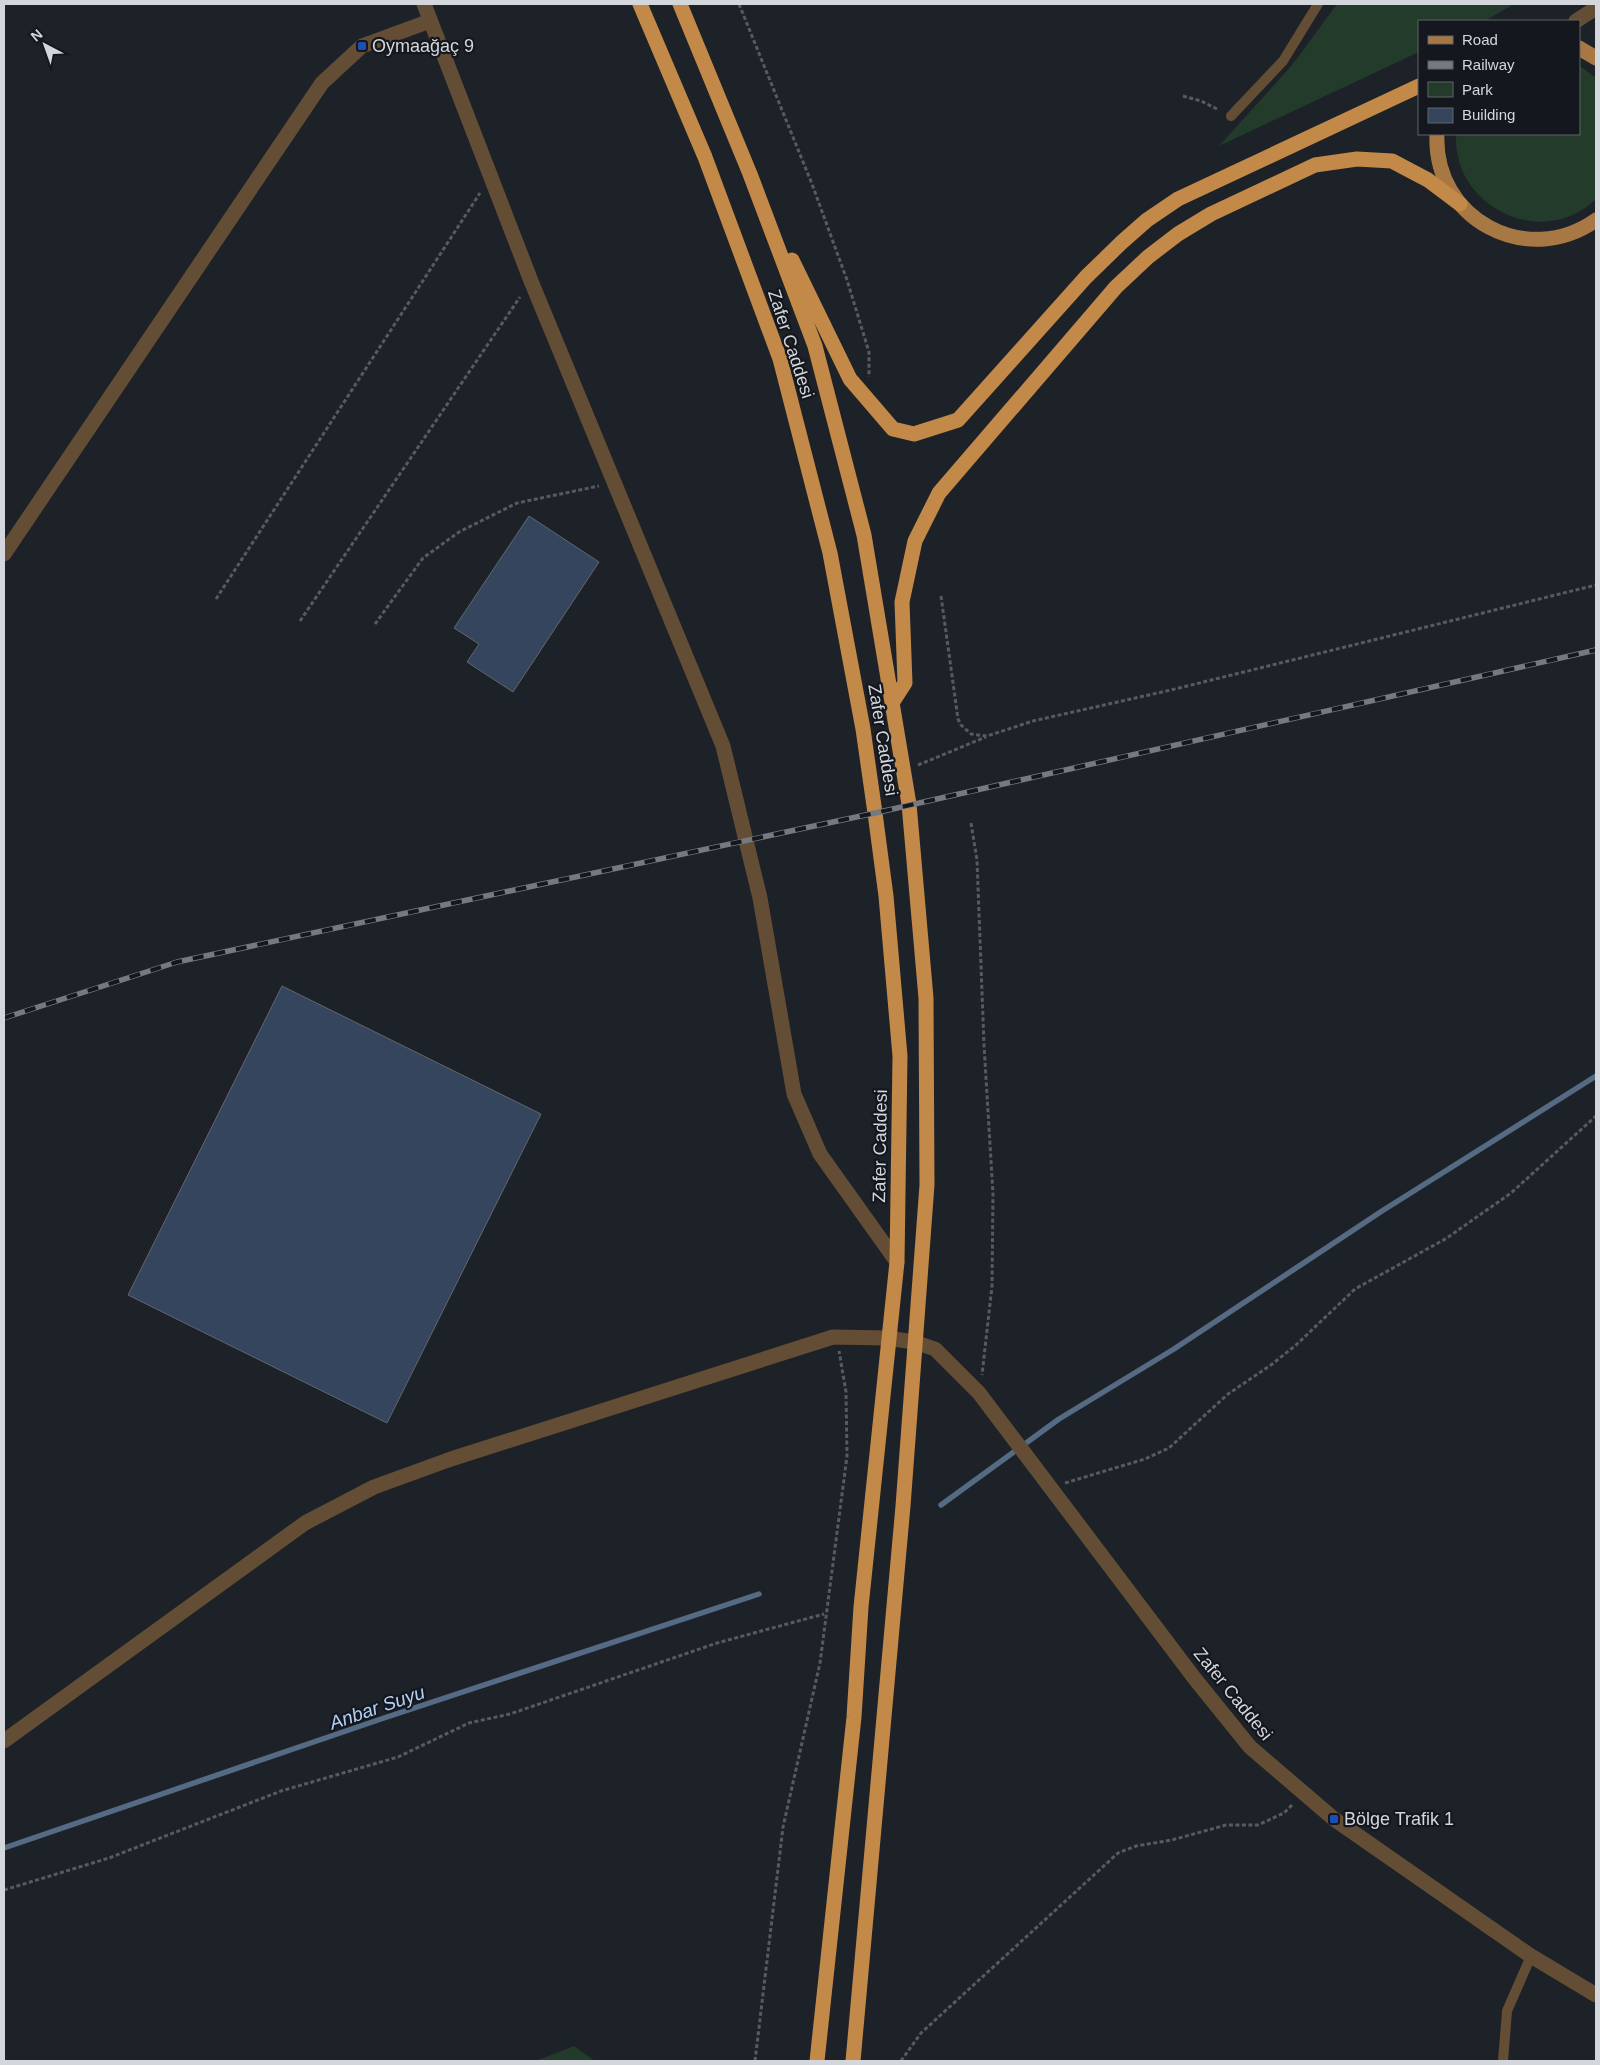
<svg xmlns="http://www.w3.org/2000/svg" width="1600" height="2065" viewBox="0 0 1600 2065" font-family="Arial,sans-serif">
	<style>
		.green { fill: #223b2b }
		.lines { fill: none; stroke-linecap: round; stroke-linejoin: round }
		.stream { stroke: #556a83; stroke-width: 5.5 }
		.building { fill: #35455e; stroke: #62676f }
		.path { stroke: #575b61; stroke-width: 3; stroke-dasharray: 4 2.5; stroke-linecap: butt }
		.lane { stroke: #644d35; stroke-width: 10 }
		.street { stroke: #644d35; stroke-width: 15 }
		.primary { stroke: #a87844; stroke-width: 15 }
		.highway { stroke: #c28948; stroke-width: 15 }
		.rail-casing { stroke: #767a7f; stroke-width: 5.5 }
		.rail { stroke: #14181e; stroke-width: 4; stroke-dasharray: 11; stroke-linecap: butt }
		.transit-dot { fill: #1a4fb4; stroke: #14181e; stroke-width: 2 }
		.labels { text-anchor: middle; stroke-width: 4.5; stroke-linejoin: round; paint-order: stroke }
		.poi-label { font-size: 18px; fill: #d3d6da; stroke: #14181e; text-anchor: start }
		.street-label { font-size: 18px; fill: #d3d6da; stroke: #14181e }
		.water-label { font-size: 19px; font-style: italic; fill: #b2d1f6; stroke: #14181e }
	</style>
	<rect width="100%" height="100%" fill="#1d2128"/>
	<path class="green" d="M1337,4H1514L1485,21H1419V52L1219,146L1292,65Z
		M1579,65L1596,78V199C1543,251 1452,207 1456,134H1579Z
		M574,2046L595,2061H536Z"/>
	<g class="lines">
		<path class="stream" d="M941,1505L1059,1419L1174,1349L1382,1211L1596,1076
			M4,1848L381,1719L759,1594"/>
	</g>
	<path class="building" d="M529,516L599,562L513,692L467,662L479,644L454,628Z
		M282,986L541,1114L387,1423L128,1295Z"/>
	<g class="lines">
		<path class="path" d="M739,4L812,184L847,280L869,352V377
			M1183,96L1201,101L1219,110
			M941,596L958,719L961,725L971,734L987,736L1033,721L1171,690L1596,585
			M216,599L480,193
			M300,621L520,297
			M375,624L423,558L459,532L517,503L599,486
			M918,765L986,737
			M971,823L977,860L984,1045L993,1194L992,1286L982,1375
			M1065,1483L1145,1459L1169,1448L1228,1394L1271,1365L1296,1345L1355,1289L1447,1238L1511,1193L1596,1116
			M4,1890L109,1858L281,1791L398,1757L469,1723L510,1714L717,1643L824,1614
			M755,2061L783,1827L820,1663L847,1456L846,1392L839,1351
			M901,2061L921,2033L1118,1853L1136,1846L1172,1840L1226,1825H1258L1284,1813L1293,1804"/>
		<path class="lane" d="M1231,116L1283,61L1318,4
			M1503,2061L1507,2011L1531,1956"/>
		<path class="street" d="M424,4L531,281L723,746L760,898L794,1094L820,1154L897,1262
			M1576,21L1596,8
			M4,554L322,83L362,46L430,21
			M4,1741L305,1523L374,1487L451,1459L833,1337L887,1338L914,1342L935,1349L979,1393L1195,1679L1250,1747L1334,1819L1531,1956L1596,1995"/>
		<path class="primary" d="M1579,48L1596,58
			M1437,134C1433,219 1527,269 1596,220"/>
		<path class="highway" d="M640,4L705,157L780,359L830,553L863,729L875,813L886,896L900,1056L897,1262L861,1607L854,1717L817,2061
			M680,4L750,174L815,346L864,535L909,804L926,998L927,1185L903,1506L853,2061
			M792,260L850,379L893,429L914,434L958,420L1086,277L1122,242L1147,220L1178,199L1419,86
			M892,703L905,683L902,602L915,541L939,493L1116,287L1148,257L1178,234L1211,214L1315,165L1357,159L1392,161L1428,180L1460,204"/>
		<g class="rail-casing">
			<path id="rail" d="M4,1018L177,962L875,813L1596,650"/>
		</g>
		<use href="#rail" class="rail"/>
	</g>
	<g class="transit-dot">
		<rect x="357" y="41" width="10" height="10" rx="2.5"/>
		<rect x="1329" y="1814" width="10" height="10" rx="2.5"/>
	</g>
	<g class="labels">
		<g class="poi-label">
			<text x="372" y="52">Oymaağaç 9</text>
			<text x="1344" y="1825">Bölge Trafik 1</text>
		</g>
		<g class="street-label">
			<text transform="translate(791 344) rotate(72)" y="6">Zafer Caddesi</text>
			<text transform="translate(883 740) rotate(81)" y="6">Zafer Caddesi</text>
			<text transform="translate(880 1146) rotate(-89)" y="6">Zafer Caddesi</text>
			<text transform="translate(1233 1694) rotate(51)" y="6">Zafer Caddesi</text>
		</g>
		<g class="water-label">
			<text transform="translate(377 1707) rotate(-19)" y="7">Anbar Suyu</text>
		</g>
	</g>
	<rect width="1600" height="2065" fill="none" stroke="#d3d6da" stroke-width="10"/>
	<rect x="1418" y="20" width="162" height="115" fill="#14181e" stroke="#606469"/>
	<rect x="1428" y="36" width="25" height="8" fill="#a87844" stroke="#606469"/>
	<text x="1462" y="45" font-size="15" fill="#d3d6da">Road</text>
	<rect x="1428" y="61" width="25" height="8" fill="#767a7f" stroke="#606469"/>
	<text x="1462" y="70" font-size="15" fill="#d3d6da">Railway</text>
	<rect x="1428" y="82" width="25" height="15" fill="#223b2b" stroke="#606469"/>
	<text x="1462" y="95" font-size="15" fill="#d3d6da">Park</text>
	<rect x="1428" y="108" width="25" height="15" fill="#35455e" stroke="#606469"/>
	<text x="1462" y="120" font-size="15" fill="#d3d6da">Building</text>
	<g transform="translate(45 45) rotate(319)" stroke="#14181e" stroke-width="4" paint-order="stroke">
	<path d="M0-4L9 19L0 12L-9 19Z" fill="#d3d6da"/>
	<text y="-8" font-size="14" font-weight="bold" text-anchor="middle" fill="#d3d6da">N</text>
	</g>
</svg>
